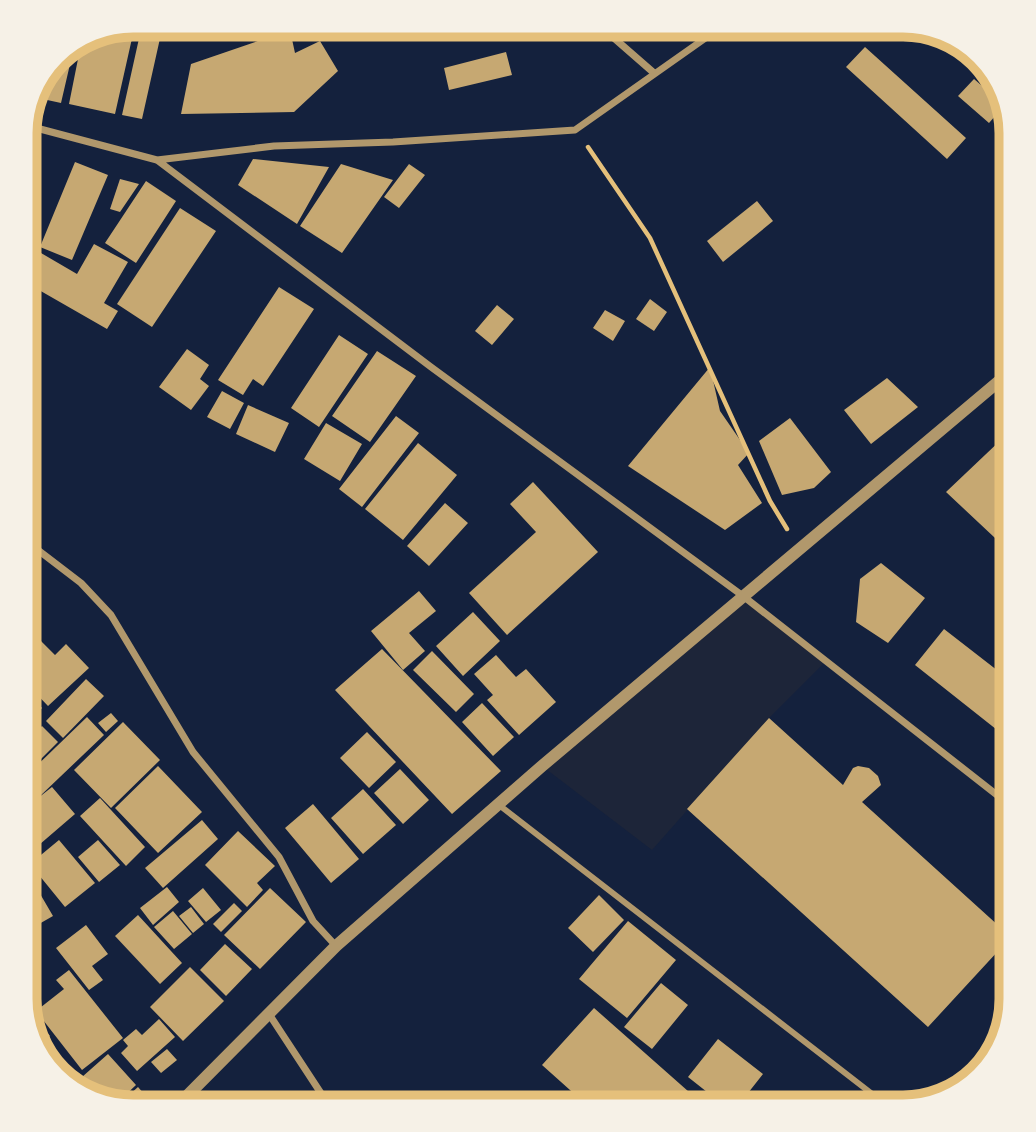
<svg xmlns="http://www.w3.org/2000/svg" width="1036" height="1132" viewBox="0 0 1036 1132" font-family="'Varela Round',sans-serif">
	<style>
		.green { fill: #1d2539 }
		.building { fill: #c6a872 }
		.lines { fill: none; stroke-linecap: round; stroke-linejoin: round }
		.path { stroke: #e5c07b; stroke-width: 4.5 }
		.pedestrian { stroke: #b1986c; stroke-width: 6 }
		.minor { stroke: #b1986c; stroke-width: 7 }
		.tertiary { stroke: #b1986c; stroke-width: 12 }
		.rim { fill: none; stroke: #e5c07b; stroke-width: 9 }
	</style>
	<rect width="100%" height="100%" fill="#14213d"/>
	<path class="green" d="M743,596L826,661L769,718L652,850L542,766Z"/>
	<path class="building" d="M135,25L115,114L69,104L81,44Z
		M142,25H163L142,119L122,115Z
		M290,30L295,53L320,41L338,71L294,112L181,114L191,64Z
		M74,47L61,103L38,98L61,52Z
		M865,47L966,138L947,159L846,67Z
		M506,52L512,75L449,90L444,68Z
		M974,79L1001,102L1003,107L989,123L958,96Z
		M253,159L329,167L297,224L238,185Z
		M75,162L108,175L72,260L40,247Z
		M341,164L393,180L342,253L300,226Z
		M409,164L425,175L399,208L384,197Z
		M120,179L139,184L120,212L110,209Z
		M146,181L176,201L136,263L105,243Z
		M757,201L773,221L723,262L707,241Z
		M180,208L216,231L152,327L117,304Z
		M94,244L128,262L104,303L118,311L107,329L25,282L41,253L77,274Z
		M279,287L314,309L263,386L253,379L243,395L218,380Z
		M650,299L667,312L654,331L636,319Z
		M497,305L514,319L492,345L475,331Z
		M605,310L625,321L613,341L593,328Z
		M339,335L368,354L319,427L291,408Z
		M187,349L209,365L200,379L209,386L191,410L159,387Z
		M377,351L416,376L370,442L332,416Z
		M710,367L720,411L749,453L738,465L762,503L725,530L628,466Z
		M887,378L918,407L871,444L844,410Z
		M222,391L244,403L230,429L207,417Z
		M248,405L289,423L275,452L236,434Z
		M396,416L419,433L362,507L339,489Z
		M790,418L831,472L814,488L782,495L759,441Z
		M326,423L362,444L340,481L304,459Z
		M1005,436L1011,442V553L946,492Z
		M418,443L457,475L403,540L365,509Z
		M533,482L598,552L507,635L469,593L536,532L510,504Z
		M445,503L468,523L429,566L407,546Z
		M881,563L925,598L888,643L856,622L860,579Z
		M419,591L436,611L409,633L425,651L403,670L371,631Z
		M473,612L500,641L463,676L436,646Z
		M944,629L1011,681V741L915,665Z
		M41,641L55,655L66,644L89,668L48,706L25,682V656Z
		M382,649L501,771L452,814L335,690Z
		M432,651L474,694L456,712L413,670Z
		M496,655L516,677L526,669L556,702L519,735L487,700L493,695L474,674Z
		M86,679L104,696L63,738L46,721Z
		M25,690L42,708L25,725Z
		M482,703L514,737L493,756L462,722Z
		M111,713L118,721L106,732L98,723Z
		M87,717L104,735L38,798L52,787L75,814L25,857V811L34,802L25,792V777Z
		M769,718L843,785L853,768L858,766L869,768L878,776L881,785L862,802L1011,937L928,1027L687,809Z
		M123,722L160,760L111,808L74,770Z
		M42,726L58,742L25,775V743Z
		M367,732L396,762L369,788L340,758Z
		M158,766L202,812L158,853L115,808Z
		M400,769L429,800L403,824L374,793Z
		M363,789L396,825L363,854L331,818Z
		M100,798L145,847L126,866L80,816Z
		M313,804L359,859L331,883L285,828Z
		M202,820L218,839L163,888L145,868Z
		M238,831L275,866L257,883L263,890L247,907L205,865Z
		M59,840L95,883L65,907L30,864Z
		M98,840L120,865L99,882L78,857Z
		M25,868L53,916L25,932Z
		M167,887L179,902L153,925L140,908Z
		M203,888L221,910L206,922L188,901Z
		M270,888L306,922L260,969L224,935Z
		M599,895L624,920L593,952L568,928Z
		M234,903L242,911L221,932L213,924Z
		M191,907L204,924L193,933L179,916Z
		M173,911L192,934L174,949L154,927Z
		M138,915L182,963L160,984L115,936Z
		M628,921L676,960L627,1018L579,979Z
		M86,925L108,954L92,966L103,980L89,990L56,948Z
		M225,944L252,969L226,996L200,970Z
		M190,967L224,1001L183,1041L150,1007Z
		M69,970L123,1038L82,1070L36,1011L64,989L56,980Z
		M661,983L688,1005L652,1049L624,1027Z
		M27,1008L50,1036L40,1044Z
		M594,1008L706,1107H589L542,1065Z
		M159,1019L175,1037L137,1071L121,1053L128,1046L123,1040L136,1029L142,1035Z
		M718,1039L763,1074L737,1107H726L688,1077Z
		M167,1049L177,1060L161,1073L151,1062Z
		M108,1054L136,1085L116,1104L105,1101L82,1077Z
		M138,1087L145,1095L132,1107L119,1104Z
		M829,1091L850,1107H815Z"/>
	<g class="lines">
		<path class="path" d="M588,147L650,238L770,501L787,529"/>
		<path class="pedestrian" d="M499,805L889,1107"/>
		<path class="minor" d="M599,25L654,73
			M25,125L157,160L431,367L743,596L1011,806
			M157,160L274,146L393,142L575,130L724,25
			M25,542L34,547L81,583L111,615L193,752L279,857L313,921L336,946
			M269,1014L330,1107"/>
		<path class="tertiary" d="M176,1107L336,946L542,766L1011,371"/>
	</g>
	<path d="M0 0H1036V1132H0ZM133 37H903A96 96 0 0 1 999 133V999A96 96 0 0 1 903 1095H133A96 96 0 0 1 37 999V133A96 96 0 0 1 133 37Z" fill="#f6f1e7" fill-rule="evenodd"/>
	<path class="rim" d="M133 37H903A96 96 0 0 1 999 133V999A96 96 0 0 1 903 1095H133A96 96 0 0 1 37 999V133A96 96 0 0 1 133 37Z"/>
</svg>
